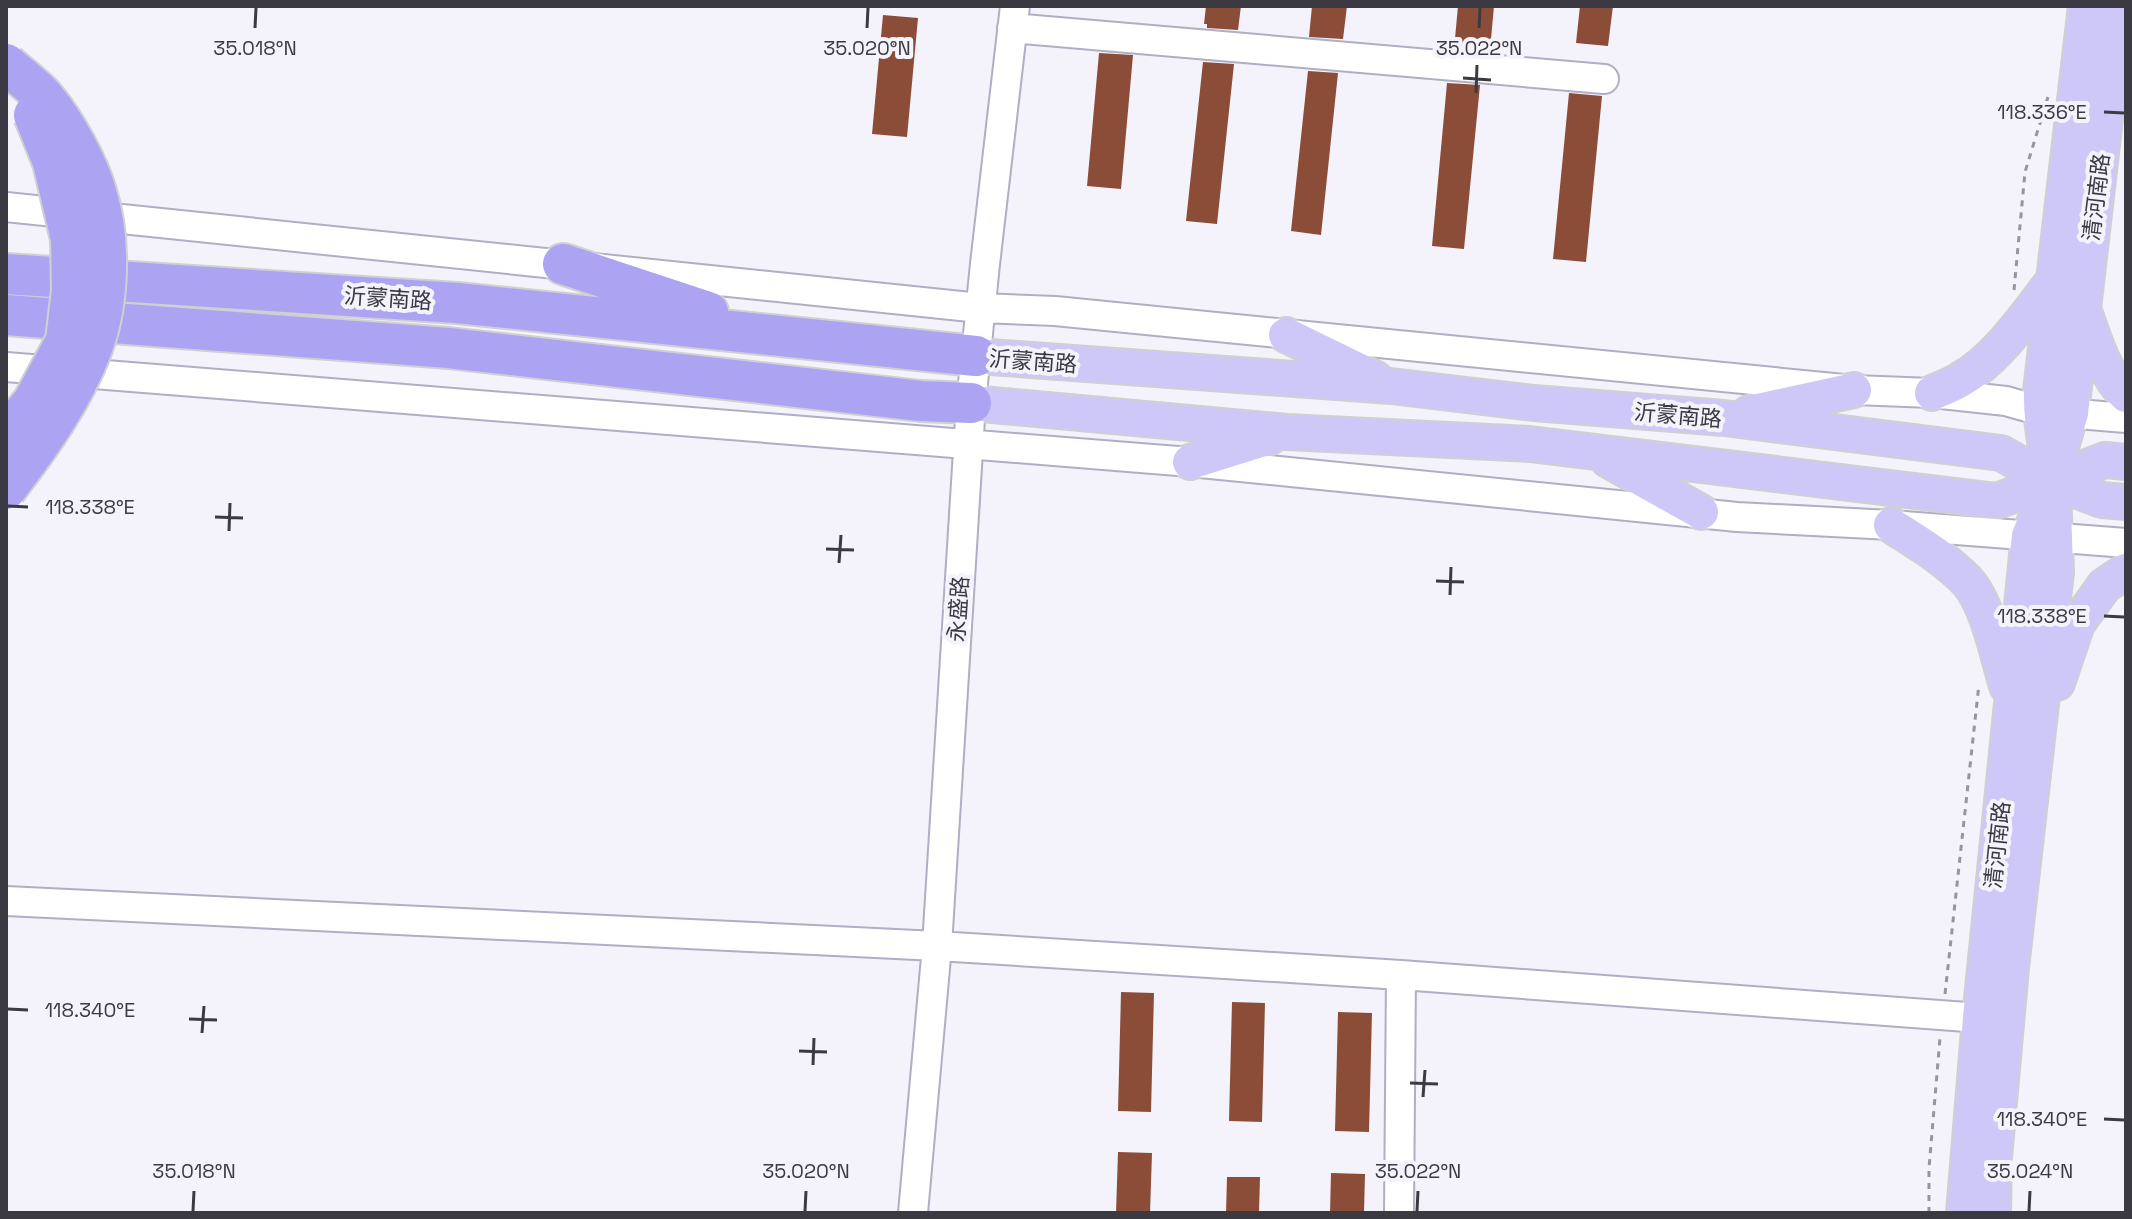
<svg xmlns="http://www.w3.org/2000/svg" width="2132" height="1219" viewBox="0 0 2132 1219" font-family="'Space Grotesk','Noto Sans SC',sans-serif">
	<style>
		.building { fill: #8b4d37 }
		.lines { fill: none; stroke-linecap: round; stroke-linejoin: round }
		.minor-casing { stroke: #b0aec2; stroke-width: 32 }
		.major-casing { stroke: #d0d0d2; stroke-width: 38 }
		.highway-casing { stroke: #d0d0d2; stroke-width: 44 }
		.path { stroke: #96959e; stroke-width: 3; stroke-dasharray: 6 6; stroke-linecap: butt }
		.minor { stroke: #fff; stroke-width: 28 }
		.major { stroke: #cec8f8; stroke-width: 34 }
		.highway { stroke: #ada3f3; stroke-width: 40 }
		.highway-bridge-casing { stroke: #d0d0d2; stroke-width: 44; stroke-linecap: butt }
		.highway-bridge { stroke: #ada3f3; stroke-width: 40 }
		.ticks { fill: none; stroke: #3b3a43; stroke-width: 3 }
		.labels { text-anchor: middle; stroke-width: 8; stroke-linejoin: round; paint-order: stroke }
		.street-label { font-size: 22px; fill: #3b3a43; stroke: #f4f3fc }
		.ticks-label { font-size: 20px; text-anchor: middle; fill: #3b3a43; stroke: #f4f3fc; stroke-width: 8; stroke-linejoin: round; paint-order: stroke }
	</style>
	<rect width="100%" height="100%" fill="#f4f3fc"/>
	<path class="building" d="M1206,6H1241L1238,30L1207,28V24H1204Z
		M1312,6H1347L1343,39L1309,37Z
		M1458,6H1494L1490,50L1454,49Z
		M1580,6H1613L1608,46L1576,43Z
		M883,15L918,18L907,137L872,134Z
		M1099,53L1133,55L1121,189L1087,186Z
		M1203,62L1234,64L1217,224L1186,221Z
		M1308,71L1338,73L1321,235L1291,231Z
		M1447,83L1480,85L1464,249L1432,246Z
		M1569,93L1602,96L1586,262L1553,259Z
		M1121,992L1154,993L1151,1112L1118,1111Z
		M1232,1002L1265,1003L1262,1122L1229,1121Z
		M1338,1012L1372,1013L1369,1132L1335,1131Z
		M1118,1152L1152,1153L1150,1213H1116Z
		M1331,1173L1365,1174L1364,1213H1330Z
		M1227,1177H1260L1259,1213H1226Z"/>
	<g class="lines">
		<g class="minor-casing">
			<path id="minor" d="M1012,28L1604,79
				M6,207L980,308L1055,311L1854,390L1932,393L2006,401L2041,411L2126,418
				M6,367L1190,462L1737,517L1891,525L2126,543
				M6,901L937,946L1401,975L1980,1018
				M913,1213L937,946L971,403L985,264L1015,6
				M1399,1213L1401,975"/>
		</g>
		<g class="major-casing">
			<path id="major" d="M2085,314C2095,343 2104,373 2126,395
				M1286,335L1376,379
				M976,356L1391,386L1534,403L1724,418L2001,453L2051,481L2102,500L2126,502
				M1932,393C1941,389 1952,385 1960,380C1998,359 2028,313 2054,280
				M971,403L1287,432L1530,444L1997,501L2105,460L2126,462
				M1749,413L1854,390
				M1608,460L1701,512
				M1190,462L1270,437
				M1891,525C1917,542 1945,558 1967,581C1988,604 1998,656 2007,686
				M2057,683L2077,624L2104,586L2126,571
				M1964,1213L1980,1018L2029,536L2051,481L2071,413L2118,6
				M1993,1213L1994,1158L2011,968L2056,572C2055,541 2055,509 2051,478C2047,449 2040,421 2041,391L2086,6"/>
		</g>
		<g class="highway-casing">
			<path id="highway" d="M563,264L708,312
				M6,274L457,303L976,356
				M6,315L449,348L921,401L971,403"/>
		</g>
		<path class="path" d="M2014,290L2025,172L2048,97
			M1945,994L1979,684
			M1929,1213V1168L1940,1038"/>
		<use href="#minor" class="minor"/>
		<use href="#major" class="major"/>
		<use href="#highway" class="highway"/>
		<g class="highway-bridge-casing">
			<path id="highway-bridge" d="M6,64C19,76 36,87 47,101C65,123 88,164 96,192C111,239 109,303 92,348C73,399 39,446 6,489
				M6,435L33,402L66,341L72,290L71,239L53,162L34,115"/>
		</g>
		<use href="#highway-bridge" class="highway-bridge"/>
	</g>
	<path class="ticks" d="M255,28L256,8M867,28L868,8M1479,28L1480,8M1463,78L1491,80M1476,93L1477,65M2104,112L2124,113M8,506L28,507M215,517L243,518M229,531L230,503M826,549L854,550M839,563L841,535M1436,581L1464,582M1450,595L1451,567M2104,616L2124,617M8,1009L28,1010M189,1019L217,1020M202,1033L204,1006M799,1051L827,1052M813,1065L814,1038M1410,1083L1438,1084M1423,1097L1425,1070M2104,1119L2124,1120M193,1211L194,1191M805,1211L806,1191M1417,1211L1418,1191M2029,1211L2030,1191"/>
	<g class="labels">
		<g class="street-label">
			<text transform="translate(2096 197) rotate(-83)" y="8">清河南路</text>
			<text transform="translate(388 298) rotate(4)" y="8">沂蒙南路</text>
			<text transform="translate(1033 361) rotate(4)" y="8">沂蒙南路</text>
			<text transform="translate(1678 415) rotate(5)" y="8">沂蒙南路</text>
			<text transform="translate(958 609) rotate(-86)" y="8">永盛路</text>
			<text transform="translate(1997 845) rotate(-84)" y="8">清河南路</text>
		</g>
	</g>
	<g class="ticks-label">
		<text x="255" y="55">35.018°N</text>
		<text x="867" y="55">35.020°N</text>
		<text x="1479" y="55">35.022°N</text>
		<text x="2042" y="119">118.336°E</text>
		<text x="90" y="514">118.338°E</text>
		<text x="2042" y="623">118.338°E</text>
		<text x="90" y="1017">118.340°E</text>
		<text x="2042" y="1126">118.340°E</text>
		<text x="194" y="1178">35.018°N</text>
		<text x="806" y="1178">35.020°N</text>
		<text x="1418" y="1178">35.022°N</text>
		<text x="2030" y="1178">35.024°N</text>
	</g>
	<rect width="2132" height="1219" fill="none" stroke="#3b3a43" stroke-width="16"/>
</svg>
